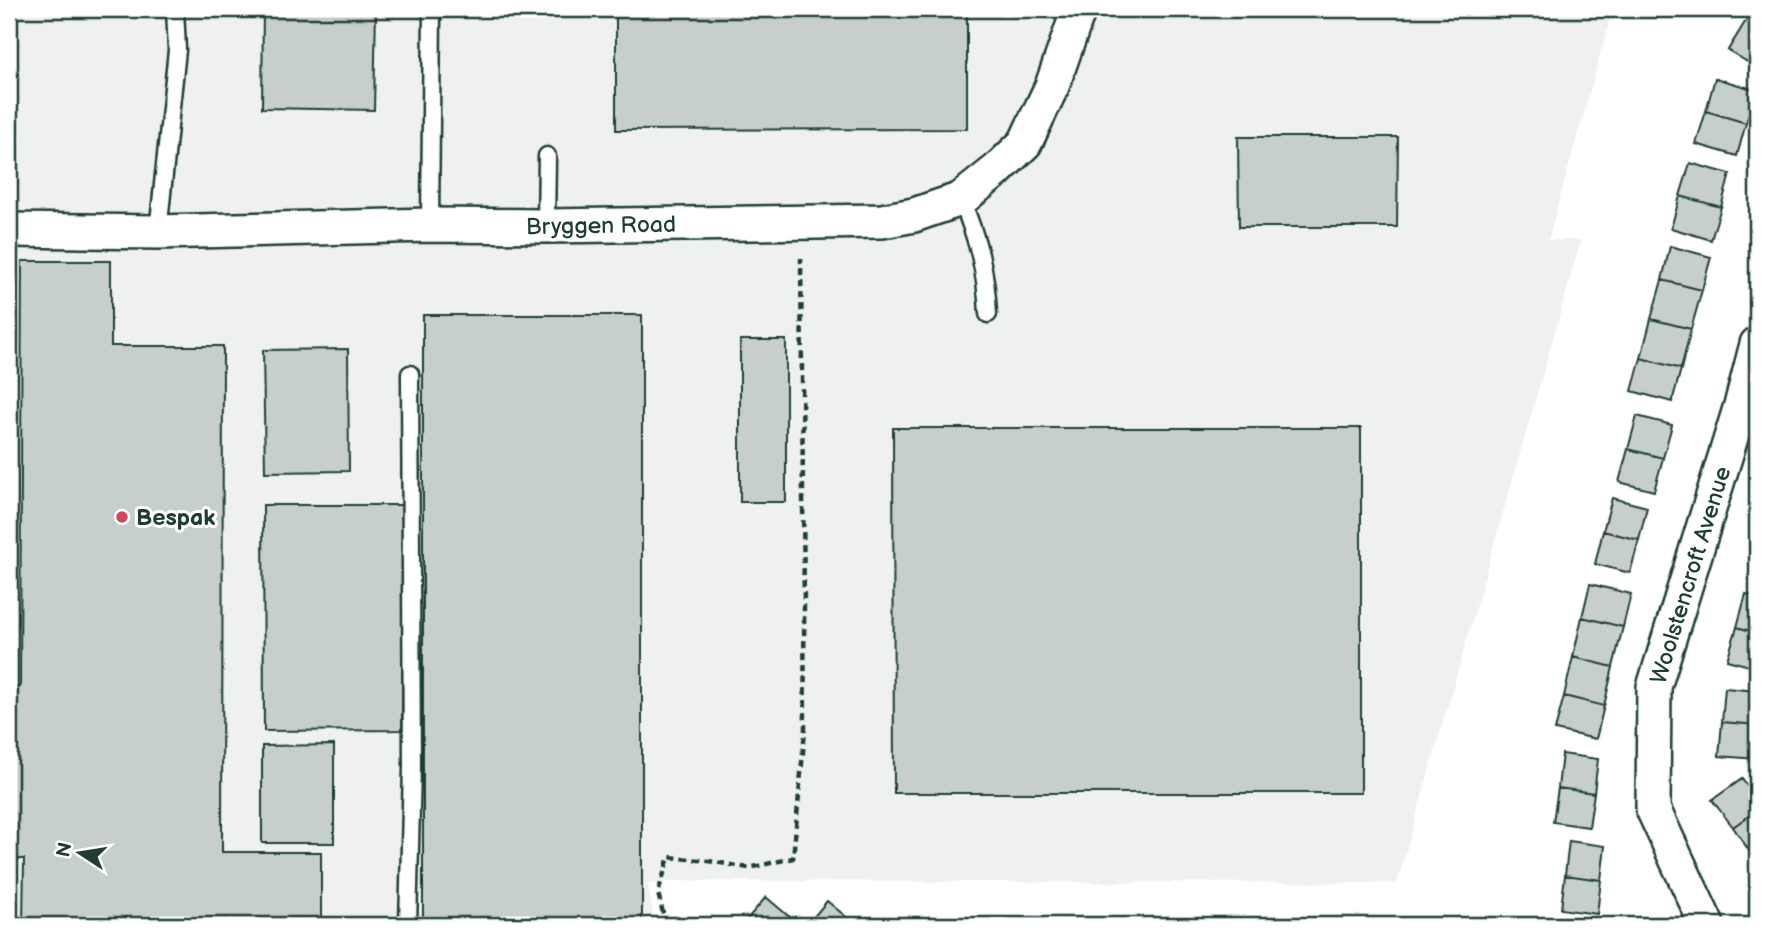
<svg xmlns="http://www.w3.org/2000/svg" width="1766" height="934" viewBox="0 0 1766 934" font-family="'Balsamiq Sans',sans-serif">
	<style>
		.built { fill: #eef1f0 }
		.building { fill: #c7cfcc; stroke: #1f3d34; stroke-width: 2 }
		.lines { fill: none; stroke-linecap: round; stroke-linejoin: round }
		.service-casing { stroke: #1f3d34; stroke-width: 21 }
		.minor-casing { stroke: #1f3d34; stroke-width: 38 }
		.path { stroke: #1f3d34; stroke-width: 4.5; stroke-dasharray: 7 5; stroke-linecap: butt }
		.service { stroke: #fff; stroke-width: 16 }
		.minor { stroke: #fff; stroke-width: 33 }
		.poi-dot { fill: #d1495b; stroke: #fff; stroke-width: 2.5 }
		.labels { text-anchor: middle; stroke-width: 6; stroke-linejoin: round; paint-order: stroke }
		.street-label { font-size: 23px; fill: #1f3d34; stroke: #fff }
		.poi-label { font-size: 23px; font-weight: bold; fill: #1f3d34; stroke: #fff; text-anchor: start }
	</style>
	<rect width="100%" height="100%" fill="#fff"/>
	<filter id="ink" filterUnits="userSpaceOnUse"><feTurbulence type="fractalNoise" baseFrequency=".0143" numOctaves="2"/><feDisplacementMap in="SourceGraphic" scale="14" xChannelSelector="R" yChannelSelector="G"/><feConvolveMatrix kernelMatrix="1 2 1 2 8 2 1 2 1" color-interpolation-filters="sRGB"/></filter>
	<g filter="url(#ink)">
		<path class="built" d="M9,9H1613L1548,240H1581L1397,883L681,881L648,884L655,925H9Z"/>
		<path class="building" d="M263,9H376L374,110L262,108Z
			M616,9H967V129L616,130Z
			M1742,9H1757V68L1728,50L1750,14Z
			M1715,78L1756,90L1746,123L1706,111Z
			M1706,111L1746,123L1737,156L1696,144Z
			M1238,137H1398L1397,227H1239Z
			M1690,163L1730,174L1721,207L1680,196Z
			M1680,196L1721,207L1711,240L1671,228Z
			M1670,246L1711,257L1702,290L1662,280Z
			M22,261H111V346H223L222,852H321V925H23L24,859H9V687H20Z
			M1662,280L1702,290L1691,329L1651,319Z
			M423,315H642V925H423Z
			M1651,319L1691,329L1681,369L1641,358Z
			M740,340H786V502H740Z
			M348,349L349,471L265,472L263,350Z
			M1641,358L1681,369L1672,402L1632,391Z
			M1637,416L1672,425L1663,458L1628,449Z
			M893,428H1361V793H894Z
			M1628,449L1663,458L1654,491L1619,482Z
			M1612,498L1647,507L1639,540L1603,531Z
			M263,505H402V730L264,731Z
			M1603,531L1639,540L1630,573L1595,564Z
			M1757,559V578L1752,576Z
			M1590,584L1631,594L1623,627L1582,617Z
			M1746,594L1757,597V633L1737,627Z
			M1582,617L1623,627L1613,667L1573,657Z
			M1737,627L1757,633V668L1727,660Z
			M1573,657L1613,667L1604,706L1564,696Z
			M1725,688L1757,691V725L1722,722Z
			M1564,696L1604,706L1596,739L1555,730Z
			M1722,722L1757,725V759L1719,756Z
			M334,745V843H262V746Z
			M1562,754L1598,759L1594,793L1558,788Z
			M1742,779L1757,800V810L1733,827L1712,800Z
			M1558,788L1594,793L1589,827L1553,822Z
			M1757,810V851L1752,855L1733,827Z
			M1569,841L1605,846L1601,880L1565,875Z
			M1565,875L1601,880L1597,914L1561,909Z
			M766,897L792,919L786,925H742Z
			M827,901L856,925H807Z"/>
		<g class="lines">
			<g class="service-casing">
				<path id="service" d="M961,199C978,240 986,270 988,314
					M430,225L432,9
					M546,226L547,156
					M158,232L177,50L175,9
					M408,925L412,767L410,374"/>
			</g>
			<g class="minor-casing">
				<path id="minor" d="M9,230L158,232L430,225L546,226L882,221L914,215L961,199L996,171L1025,143L1052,86L1079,9
					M1707,925L1653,809L1654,687L1742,402L1757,344"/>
			</g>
			<path class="path" d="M666,925L658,893L669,857L709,861L749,868L793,858L805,731L801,258"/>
			<use href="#service" class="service"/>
			<use href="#minor" class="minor"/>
		</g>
	</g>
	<circle class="poi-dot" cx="122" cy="517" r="7"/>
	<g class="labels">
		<g class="street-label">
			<text transform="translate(601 225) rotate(-1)" y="8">Bryggen Road</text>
			<text transform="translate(1690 575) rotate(-73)" y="8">Woolstencroft Avenue</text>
		</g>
		<g class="poi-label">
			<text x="136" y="525">Bespak</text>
		</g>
	</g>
	<rect width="1766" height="934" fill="none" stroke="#fff" stroke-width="35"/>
	<rect x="18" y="18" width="1731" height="899" fill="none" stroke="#1f3d34" stroke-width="2.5" filter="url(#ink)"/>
	<g transform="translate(80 853) rotate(282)" stroke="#ffffff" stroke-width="5" paint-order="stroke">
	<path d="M0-5L12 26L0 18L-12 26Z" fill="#1f3d34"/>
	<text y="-10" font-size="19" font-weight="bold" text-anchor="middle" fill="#1f3d34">N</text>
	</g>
</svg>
